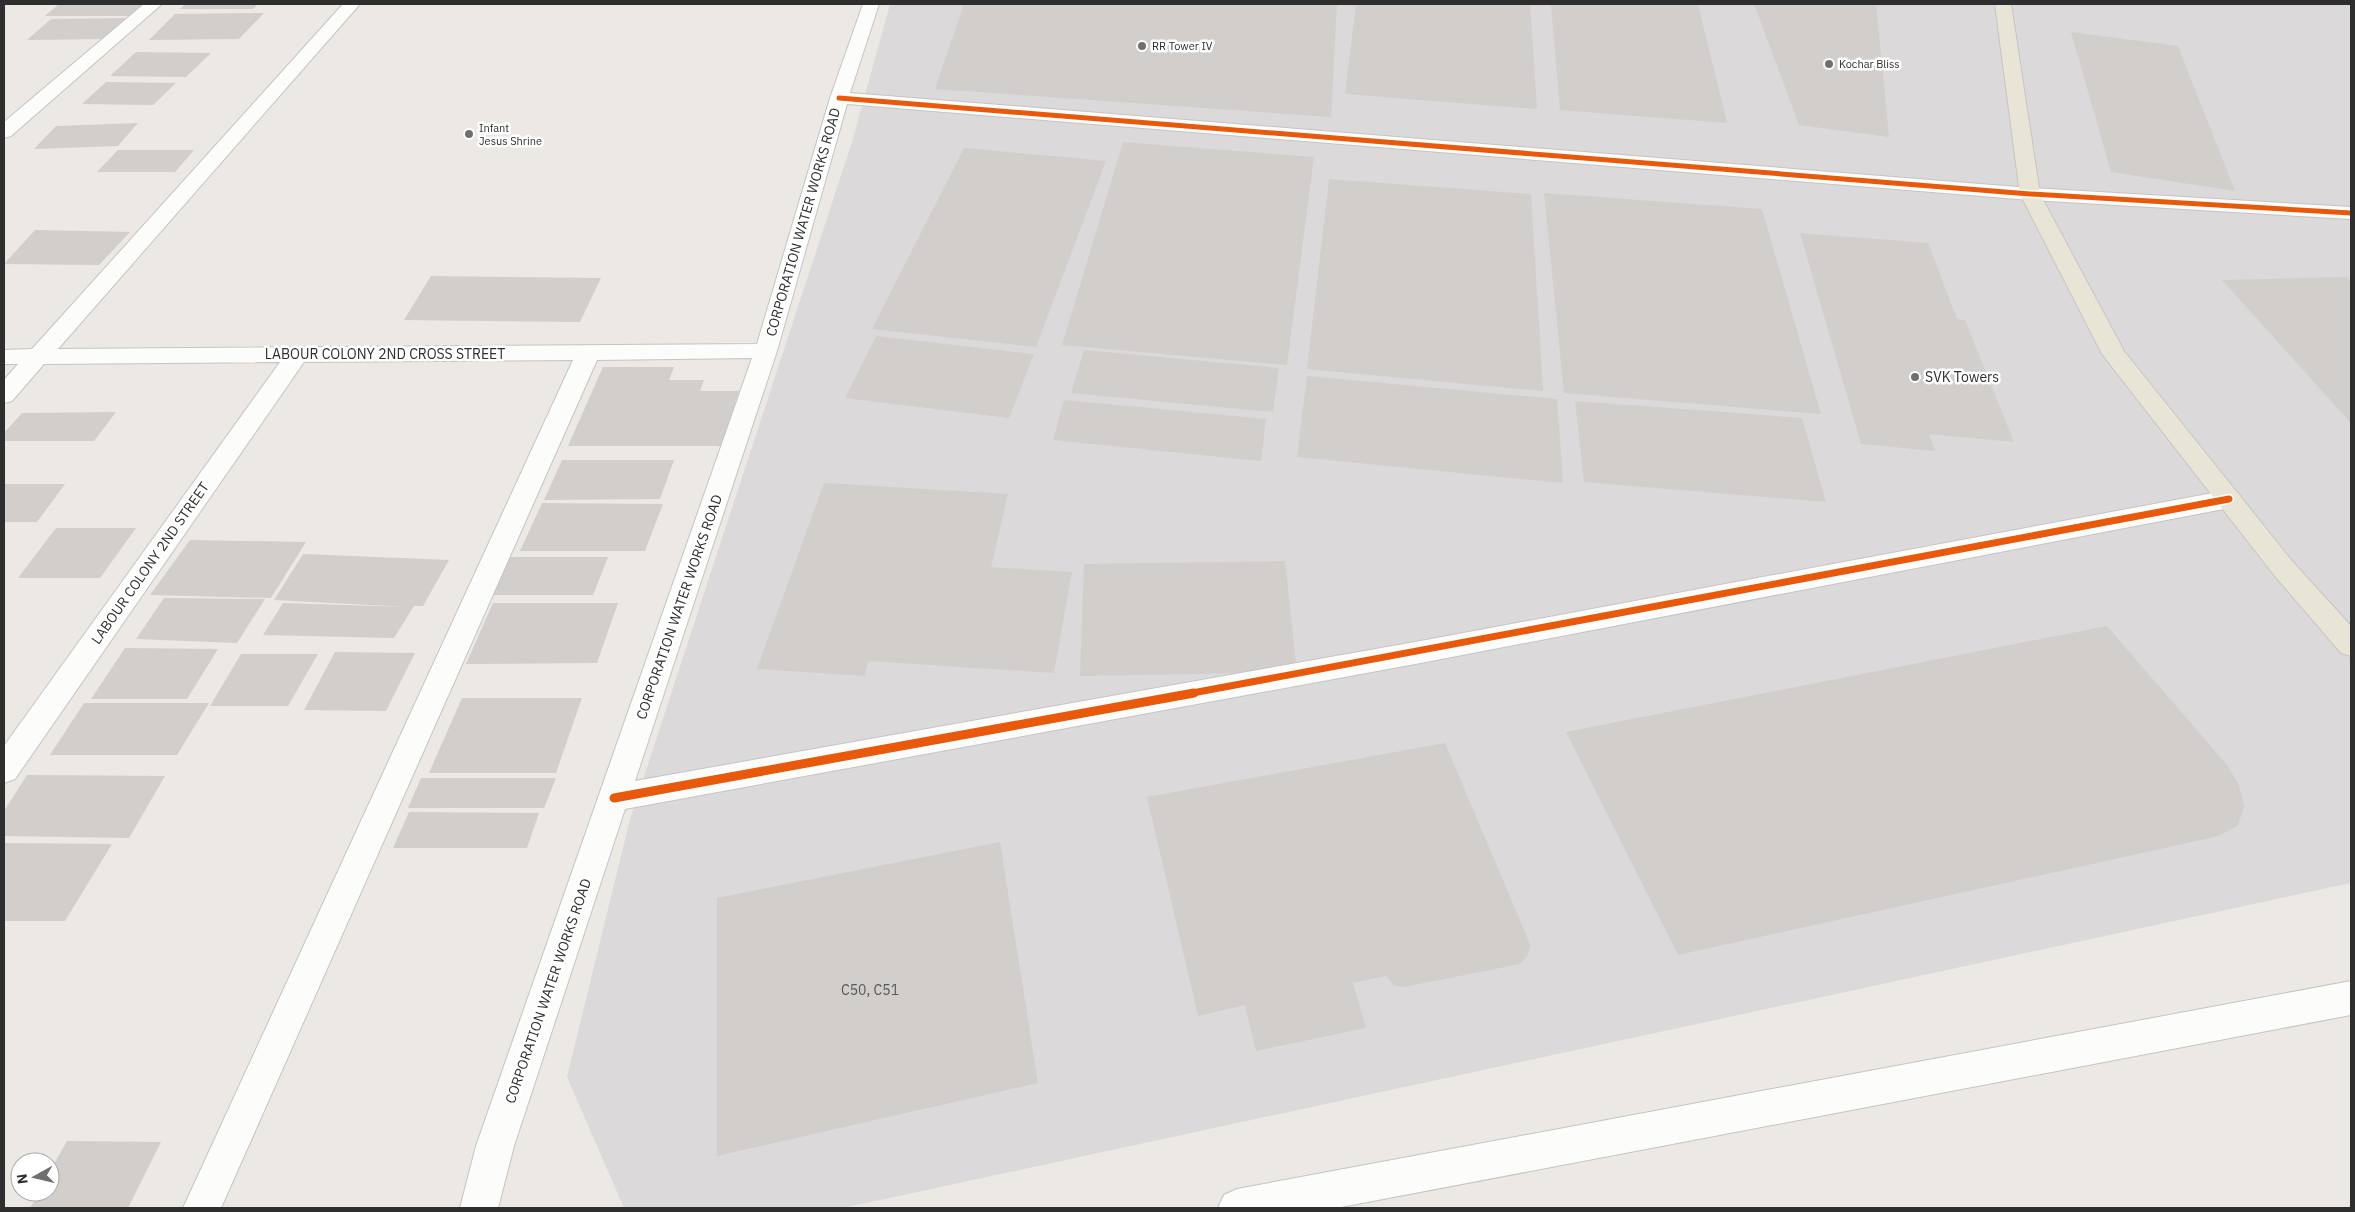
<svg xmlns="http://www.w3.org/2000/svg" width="2355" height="1212" viewBox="0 0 2355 1212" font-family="'IBM Plex Sans',sans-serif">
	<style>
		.industrial { fill: #dcd9db }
		.building { fill: #d1cecb }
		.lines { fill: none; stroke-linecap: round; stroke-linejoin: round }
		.minor-casing { stroke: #c5c4c5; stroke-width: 2 }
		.major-casing { stroke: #c6c5c4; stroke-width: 2 }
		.minor { fill: #fcfcfb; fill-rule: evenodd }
		.major { fill: #e8e4d6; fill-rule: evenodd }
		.cycleway-far2-casing { stroke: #fff; stroke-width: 8 }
		.cycleway-far1-casing { stroke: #fff; stroke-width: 10 }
		.cycleway-casing { stroke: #fff; stroke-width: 12 }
		.cycleway-far2 { stroke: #e8590c; stroke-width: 5 }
		.cycleway-far1 { stroke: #e8590c; stroke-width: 7 }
		.cycleway { stroke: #e8590c; stroke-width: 9 }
		.poi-dot { fill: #706f6e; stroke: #fff; stroke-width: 2 }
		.labels { text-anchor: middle; stroke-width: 5; stroke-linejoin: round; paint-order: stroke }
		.far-poi-label { font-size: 11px; fill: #2e2e2e; stroke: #fff; text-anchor: start }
		.street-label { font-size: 14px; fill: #2e2e2e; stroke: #fff }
		.poi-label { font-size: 14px; fill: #2e2e2e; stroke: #fff; text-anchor: start }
		.near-number-label { font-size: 14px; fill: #585857 }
	</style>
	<rect width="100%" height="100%" fill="#ece8e4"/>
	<path class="industrial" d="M890,4H2351V883L843,1208H624L567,1077L630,819L852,142Z"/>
	<path class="building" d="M59,4H147L135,16H45Z
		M186,4H258L253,9H180Z
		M964,4H1337L1331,117L935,89Z
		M1356,4H1530L1537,109L1345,94Z
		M1551,4H1698L1727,123L1560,110Z
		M1754,4H1876L1889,137L1799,125Z
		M264,13L239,39L149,40L175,14Z
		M131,18L109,39L27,40L51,19Z
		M2071,32L2178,46L2235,191L2111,172Z
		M136,52L211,53L186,77L110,76Z
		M106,82L176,83L153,105L82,104Z
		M138,123L118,146L34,149L56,126Z
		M1123,142L1314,157L1287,365L1062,345Z
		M964,148L1106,161L1036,347L872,329Z
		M118,150H194L175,172H97Z
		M1329,179L1531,194L1543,391L1307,369Z
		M1544,193L1762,209L1821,414L1564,393Z
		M35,230L130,232L99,265L4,264Z
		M1800,233L1928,243L1957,319L1965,320L2014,442L1929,434L1935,451L1861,444Z
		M431,276L601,278L580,322L404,320Z
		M2347,277L2351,282V423L2222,280Z
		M876,336L1034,354L1009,418L845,398Z
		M1084,350L1279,368L1273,412L1071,393Z
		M603,367H674L669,380H704L700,391H739L722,446H568Z
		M1307,376L1557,399L1563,483L1297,457Z
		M1064,400L1266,419L1261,461L1053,440Z
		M1575,401L1802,418L1826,502L1584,482Z
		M116,412L94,441H4V433L22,413Z
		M562,460H674L660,499L544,500Z
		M824,483L1008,494L991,567L1072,572L1054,673L868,661L865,676L757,669Z
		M4,484H65L37,522H4Z
		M542,503L663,504L645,551H520Z
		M56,528H136L100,578H18Z
		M190,540L306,542L271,598L150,595Z
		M303,554L449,560L423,606H414L394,638L263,635L283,603L409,607L274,600Z
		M509,557H608L593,595H492Z
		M1285,561L1297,672L1080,676L1084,564Z
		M164,598L265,599L237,643L136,639Z
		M493,603H618L597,663L466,664Z
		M2107,626L2227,765L2239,785L2244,807L2238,825L2219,836L1678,955L1566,732Z
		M125,648L218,649L187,699H91Z
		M335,652L415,653L386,711L304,710Z
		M241,654H318L288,706H210Z
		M462,698H582L556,773H429Z
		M84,703H209L177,755H50Z
		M1445,743L1530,944L1528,955L1520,964L1404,987L1394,985L1386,976L1353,983L1366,1028L1256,1051L1245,1005L1198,1016L1147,797Z
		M27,775L165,776L129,838L4,836V811Z
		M421,778H556L544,808H408Z
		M409,812L539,813L527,848H393Z
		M1000,842L1038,1083L717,1156V898Z
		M4,843L112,844L65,921H4Z
		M67,1141L161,1142L128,1208H30L39,1192H50V1171Z"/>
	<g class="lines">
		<g class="minor-casing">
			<path id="minor" d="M144,4H162L11,136L4,138V122Z
				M343,4H360L58,349L757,344L830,98L863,4H879L850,93L2030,188L2351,207V219L2030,200L847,104L777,351L635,781L1426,640L2229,490L2238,493L2242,499L2238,505L2229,508L1426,662L625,809L514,1146L498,1208H460L476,1146L752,358L597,360L221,1208H183L573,360L304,362L15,779L4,783V746L280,362L44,364L12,401L4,403V380L18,364H4V350L32,349Z
				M2351,981V1015L1336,1208H1218L1224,1195L1237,1189Z"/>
		</g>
		<g class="major-casing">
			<path id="major" d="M1995,4H2011L2040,194L2124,351L2292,561L2351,626V656L2341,653L2274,575L2102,354L2020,194Z"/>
		</g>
		<use href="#minor" class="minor"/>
		<use href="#major" class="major"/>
		<g class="cycleway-far2-casing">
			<path id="cycleway-far2" d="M839,98L2030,194L2351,213"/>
		</g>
		<g class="cycleway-far1-casing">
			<path id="cycleway-far1" d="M1187,694L2229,499"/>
		</g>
		<g class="cycleway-casing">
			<path id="cycleway" d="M614,798L1194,693"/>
		</g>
		<use href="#cycleway-far2" class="cycleway-far2"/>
		<use href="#cycleway-far1" class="cycleway-far1"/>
		<use href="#cycleway" class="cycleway"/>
	</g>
	<g class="poi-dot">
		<circle cx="1142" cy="46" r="5"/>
		<circle cx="1829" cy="64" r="5"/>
		<circle cx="469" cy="134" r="5"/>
		<circle cx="1915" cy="377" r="5"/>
	</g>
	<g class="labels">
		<g class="far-poi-label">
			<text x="1152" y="50">RR Tower IV</text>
			<text x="1839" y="68">Kochar Bliss</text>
			<text x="479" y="132">Infant<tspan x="479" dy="13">Jesus Shrine</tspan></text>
		</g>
		<g class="street-label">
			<text transform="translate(803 222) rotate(-74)" y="5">CORPORATION WATER WORKS ROAD</text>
			<text x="385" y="359">LABOUR COLONY 2ND CROSS STREET</text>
			<text transform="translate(150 563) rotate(-55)" y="5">LABOUR COLONY 2ND STREET</text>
			<text transform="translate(679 607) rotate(-71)" y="5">CORPORATION WATER WORKS ROAD</text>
			<text transform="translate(548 991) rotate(-71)" y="5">CORPORATION WATER WORKS ROAD</text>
		</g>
		<g class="poi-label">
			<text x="1925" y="382">SVK Towers</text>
		</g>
		<g class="near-number-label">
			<text x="870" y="995">C50, C51</text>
		</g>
	</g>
	<rect width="2355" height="1212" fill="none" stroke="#2e2e2e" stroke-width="10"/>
	<g transform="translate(35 1177) rotate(262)"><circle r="24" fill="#ffffff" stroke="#ababab"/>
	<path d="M0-4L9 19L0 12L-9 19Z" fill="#706f6e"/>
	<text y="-8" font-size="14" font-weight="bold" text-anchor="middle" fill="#2e2e2e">N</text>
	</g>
</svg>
